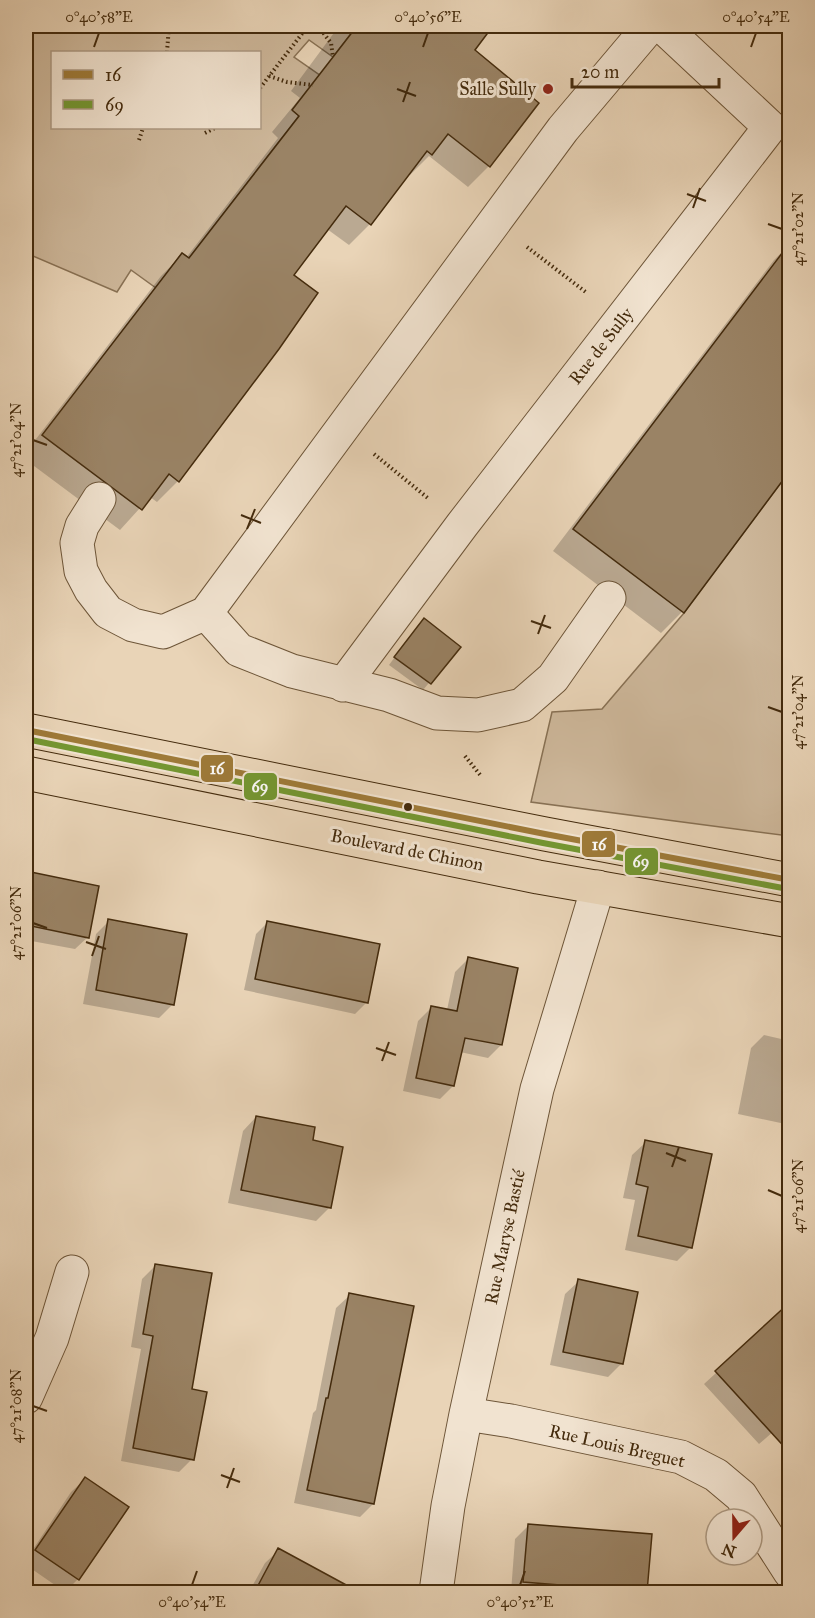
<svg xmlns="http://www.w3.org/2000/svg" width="815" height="1618" viewBox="0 0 815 1618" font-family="'IM FELL Great Primer',serif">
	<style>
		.green { fill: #cdb79a; stroke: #887154; stroke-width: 1.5; fill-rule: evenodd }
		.shadow { fill: #0003 }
		.building { fill: #9a8365; stroke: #442b0d; stroke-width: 1.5 }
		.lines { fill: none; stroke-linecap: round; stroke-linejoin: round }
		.street-casing { stroke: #6d5538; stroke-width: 35 }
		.primary-casing { stroke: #442b0d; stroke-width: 35 }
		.path { stroke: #442b0d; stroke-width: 4; stroke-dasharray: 1.5 3; stroke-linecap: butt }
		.street { stroke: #f1e3d0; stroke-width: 33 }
		.primary { stroke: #e9d4b7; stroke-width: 33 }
		.bus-1-casing { stroke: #f1e3d0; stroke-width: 10 }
		.bus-2-casing { stroke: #f1e3d0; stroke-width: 10 }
		.bus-1 { stroke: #9e7a38; stroke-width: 6 }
		.bus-2 { stroke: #749731; stroke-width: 6 }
		.ticks { fill: none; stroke: #442b0d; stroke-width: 2 }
		.poi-dot { fill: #8f2418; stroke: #f1e3d0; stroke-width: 2 }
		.bus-dot { fill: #442b0d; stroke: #f1e3d0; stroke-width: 2 }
		.labels { text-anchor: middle; stroke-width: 6; stroke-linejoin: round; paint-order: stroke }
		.poi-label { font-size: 18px; fill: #442b0d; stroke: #f1e3d0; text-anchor: end }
		.street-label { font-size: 18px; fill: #442b0d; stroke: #f1e3d0 }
		.line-badge { stroke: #f1e3d0; stroke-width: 2 }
		.badge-label { font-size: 16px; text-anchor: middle; font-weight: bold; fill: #fff }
		.neatline { fill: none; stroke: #442b0d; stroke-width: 2 }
		.ticks-label { font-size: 15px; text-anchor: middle; fill: #442b0d }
	</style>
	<rect width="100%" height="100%" fill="#e9d4b7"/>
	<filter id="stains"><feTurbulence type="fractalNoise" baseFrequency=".00333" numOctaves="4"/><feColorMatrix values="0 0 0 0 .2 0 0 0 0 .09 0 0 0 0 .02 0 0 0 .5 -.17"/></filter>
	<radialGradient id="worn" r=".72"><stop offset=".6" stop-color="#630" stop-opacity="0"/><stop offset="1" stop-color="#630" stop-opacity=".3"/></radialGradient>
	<path class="green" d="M26,26H357L333,57L309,40L294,57L321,76L293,111L299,116L189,258L182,253L156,288L131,270L117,292L26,253ZM52,52H260V128H52Z
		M789,472V836L531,802L552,712L602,709L684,613Z"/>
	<path class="shadow" d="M339,26H491L473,50L489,166L468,187L429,156L410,175L408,174L370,224L349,245L327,229L292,276L278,348L178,481L157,502L150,497L120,530L26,460V452L161,276L182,255L186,258L278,138L272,132L300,98L291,91Z
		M790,244V470L682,612L661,633L553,551L774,260Z
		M417,627L459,647L423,690L389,665Z
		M26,873L98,887L88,937L75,949L26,940Z
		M109,921L173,1004L159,1018L83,1004L96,934Z
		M268,922L367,1002L355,1014L244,990L256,934Z
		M468,959L501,1045L488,1058L460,1052L453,1086L440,1099L403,1091L418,1021L432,1007L447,1010L455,972Z
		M764,1035L790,1041V1125L738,1114L751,1048Z
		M256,1117L311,1141L329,1208L316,1221L228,1203L243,1131Z
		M646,1142L690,1248L677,1261L625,1250L635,1200L623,1198L632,1155Z
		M156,1265L190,1390L192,1459L179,1472L121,1461L141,1349L131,1347L142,1279Z
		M579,1281L622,1363L608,1377L550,1365L565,1294Z
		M350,1295L373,1504L360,1517L294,1503L313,1413L316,1410L336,1308Z
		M777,1317L790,1331V1417L759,1444L704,1384Z
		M85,1479L78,1579L65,1592L26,1565V1560L71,1492Z
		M529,1525L601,1588L596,1592H511L515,1539Z
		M279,1550L321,1592H249L265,1563Z"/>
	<path class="building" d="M357,26H493L475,50L539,103L490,167L448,134L432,155L427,151L371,225L346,206L294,275L318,293L279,349L179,482L169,474L142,510L42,435L182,253L189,258L299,116L292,110Z
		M789,244V472L684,613L573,529Z
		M424,618L461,647L431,684L394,657Z
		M26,871L99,886L89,938L26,925Z
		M108,919L187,934L174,1005L96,990Z
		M267,921L380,944L368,1003L255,979Z
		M468,957L518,968L502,1045L465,1038L454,1086L416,1078L431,1006L457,1011Z
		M256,1116L315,1127L313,1140L343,1147L331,1208L241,1190Z
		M645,1140L712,1154L692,1248L638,1236L648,1187L636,1184Z
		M155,1264L212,1273L192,1389L207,1392L194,1460L133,1448L153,1336L143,1334Z
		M578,1279L638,1292L623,1364L563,1352Z
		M349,1293L414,1306L374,1504L307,1490L326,1398H328Z
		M789,1303V1452L715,1371Z
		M85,1477L129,1507L79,1580L35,1550Z
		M528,1524L652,1534L647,1592L523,1582Z
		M278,1548L361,1593H254Z"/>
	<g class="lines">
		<g class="street-casing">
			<path id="street" d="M99,499L82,526L77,543L81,571L91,590L108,612L133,625L163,632L206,613
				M609,598L553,678L522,705L478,715L437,713L389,695L292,671L239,650L206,613L563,129L650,26
				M343,685L462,525L770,127L662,26
				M26,1397L52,1338L72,1272
				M466,1414L511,1421L681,1457L716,1475L741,1496L790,1572
				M436,1592L448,1506L466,1414L537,1089L598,887"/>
		</g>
		<g class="primary-casing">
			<path id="primary" d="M26,730L545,834L790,880
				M26,773L538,877L790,921"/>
		</g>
		<path class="path" d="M318,26L331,43L333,57
			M167,52L169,26
			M269,76L287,82L313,85
			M260,88L308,26
			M205,133L215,128
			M139,140L143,128
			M527,247L587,293
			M374,454L429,499
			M465,756L481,776"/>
		<use href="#street" class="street"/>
		<use href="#primary" class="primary"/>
		<g class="bus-1-casing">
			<path id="bus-1" d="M26,730L545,834L790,880"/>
		</g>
		<g class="bus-2-casing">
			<path id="bus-2" d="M26,739L543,843L788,889"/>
		</g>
		<use href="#bus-1" class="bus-1"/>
		<use href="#bus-2" class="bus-2"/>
	</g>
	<path class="ticks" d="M94,47L99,33M423,47L428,33M751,47L756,33M397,89L416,96M403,102L410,82M687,194L706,201M693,208L700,188M768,224L782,229M33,440L47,445M241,515L261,523M247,529L255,509M531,621L551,628M538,634L545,615M768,707L782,712M33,923L47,928M86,942L106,949M92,956L99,936M376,1048L396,1055M382,1061L389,1042M666,1153L686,1161M672,1167L679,1147M768,1190L782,1196M33,1406L47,1411M221,1475L240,1482M227,1488L234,1468M192,1585L197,1571M520,1585L525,1571"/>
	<circle class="poi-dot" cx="548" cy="89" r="6"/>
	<circle class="bus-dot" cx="408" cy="807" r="5"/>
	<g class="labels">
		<g class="poi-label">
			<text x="536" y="95">Salle Sully</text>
		</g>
		<g class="street-label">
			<text transform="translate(601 346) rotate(-52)" y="6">Rue de Sully</text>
			<text transform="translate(407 850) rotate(11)" y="6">Boulevard de Chinon</text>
			<text transform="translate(505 1237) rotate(-78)" y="6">Rue Maryse Bastié</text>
			<text transform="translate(617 1446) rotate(13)" y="6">Rue Louis Breguet</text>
		</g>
	</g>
	<g class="line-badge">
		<rect x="200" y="754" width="34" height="29" rx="6" fill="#9e7a38"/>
		<rect x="243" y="772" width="35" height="29" rx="6" fill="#749731"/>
		<rect x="581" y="830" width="35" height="28" rx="6" fill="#9e7a38"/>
		<rect x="624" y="847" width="35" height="29" rx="6" fill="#749731"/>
	</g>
	<g class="badge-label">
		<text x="217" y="774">16</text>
		<text x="260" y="792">69</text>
		<text x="599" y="850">16</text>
		<text x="641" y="867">69</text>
	</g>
	<rect width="815" height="1618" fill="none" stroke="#e9d4b7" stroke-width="66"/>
	<rect x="51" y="51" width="210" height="78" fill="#f1e3d0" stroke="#ac9982" stroke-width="1.5"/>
	<rect x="63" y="70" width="30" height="9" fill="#9e7a38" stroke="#ac9982" stroke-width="1.5"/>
	<text x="105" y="81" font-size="18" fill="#442b0d">16</text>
	<rect x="63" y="100" width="30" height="9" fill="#749731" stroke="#ac9982" stroke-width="1.5"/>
	<text x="105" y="111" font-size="18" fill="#442b0d">69</text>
	<g transform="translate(734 1537) rotate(200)"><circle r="28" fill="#f1e3d0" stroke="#ac9982" stroke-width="1.5"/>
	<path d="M0-4.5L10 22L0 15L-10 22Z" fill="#8f2418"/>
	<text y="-9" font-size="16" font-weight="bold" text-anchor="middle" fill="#442b0d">N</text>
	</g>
	<path d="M572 78v9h147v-9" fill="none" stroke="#442b0d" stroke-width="3"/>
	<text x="581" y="78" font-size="18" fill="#442b0d" stroke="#f1e3d0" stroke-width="4.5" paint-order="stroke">20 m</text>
	<rect x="33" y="33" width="749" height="1552" class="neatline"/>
	<g class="ticks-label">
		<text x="99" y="22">0°40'58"E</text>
		<text x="428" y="22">0°40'56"E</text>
		<text x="756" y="22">0°40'54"E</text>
		<text transform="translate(798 229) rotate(-90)" y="5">47°21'02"N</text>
		<text transform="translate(16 440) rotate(-90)" y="5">47°21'04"N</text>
		<text transform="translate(798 712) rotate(-90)" y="5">47°21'04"N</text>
		<text transform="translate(16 923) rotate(-90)" y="5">47°21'06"N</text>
		<text transform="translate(798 1196) rotate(-90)" y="5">47°21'06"N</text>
		<text transform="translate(16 1406) rotate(-90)" y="5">47°21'08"N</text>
		<text x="192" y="1607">0°40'54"E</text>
		<text x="520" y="1607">0°40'52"E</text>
	</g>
	<rect width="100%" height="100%" filter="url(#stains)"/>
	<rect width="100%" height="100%" fill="url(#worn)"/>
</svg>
